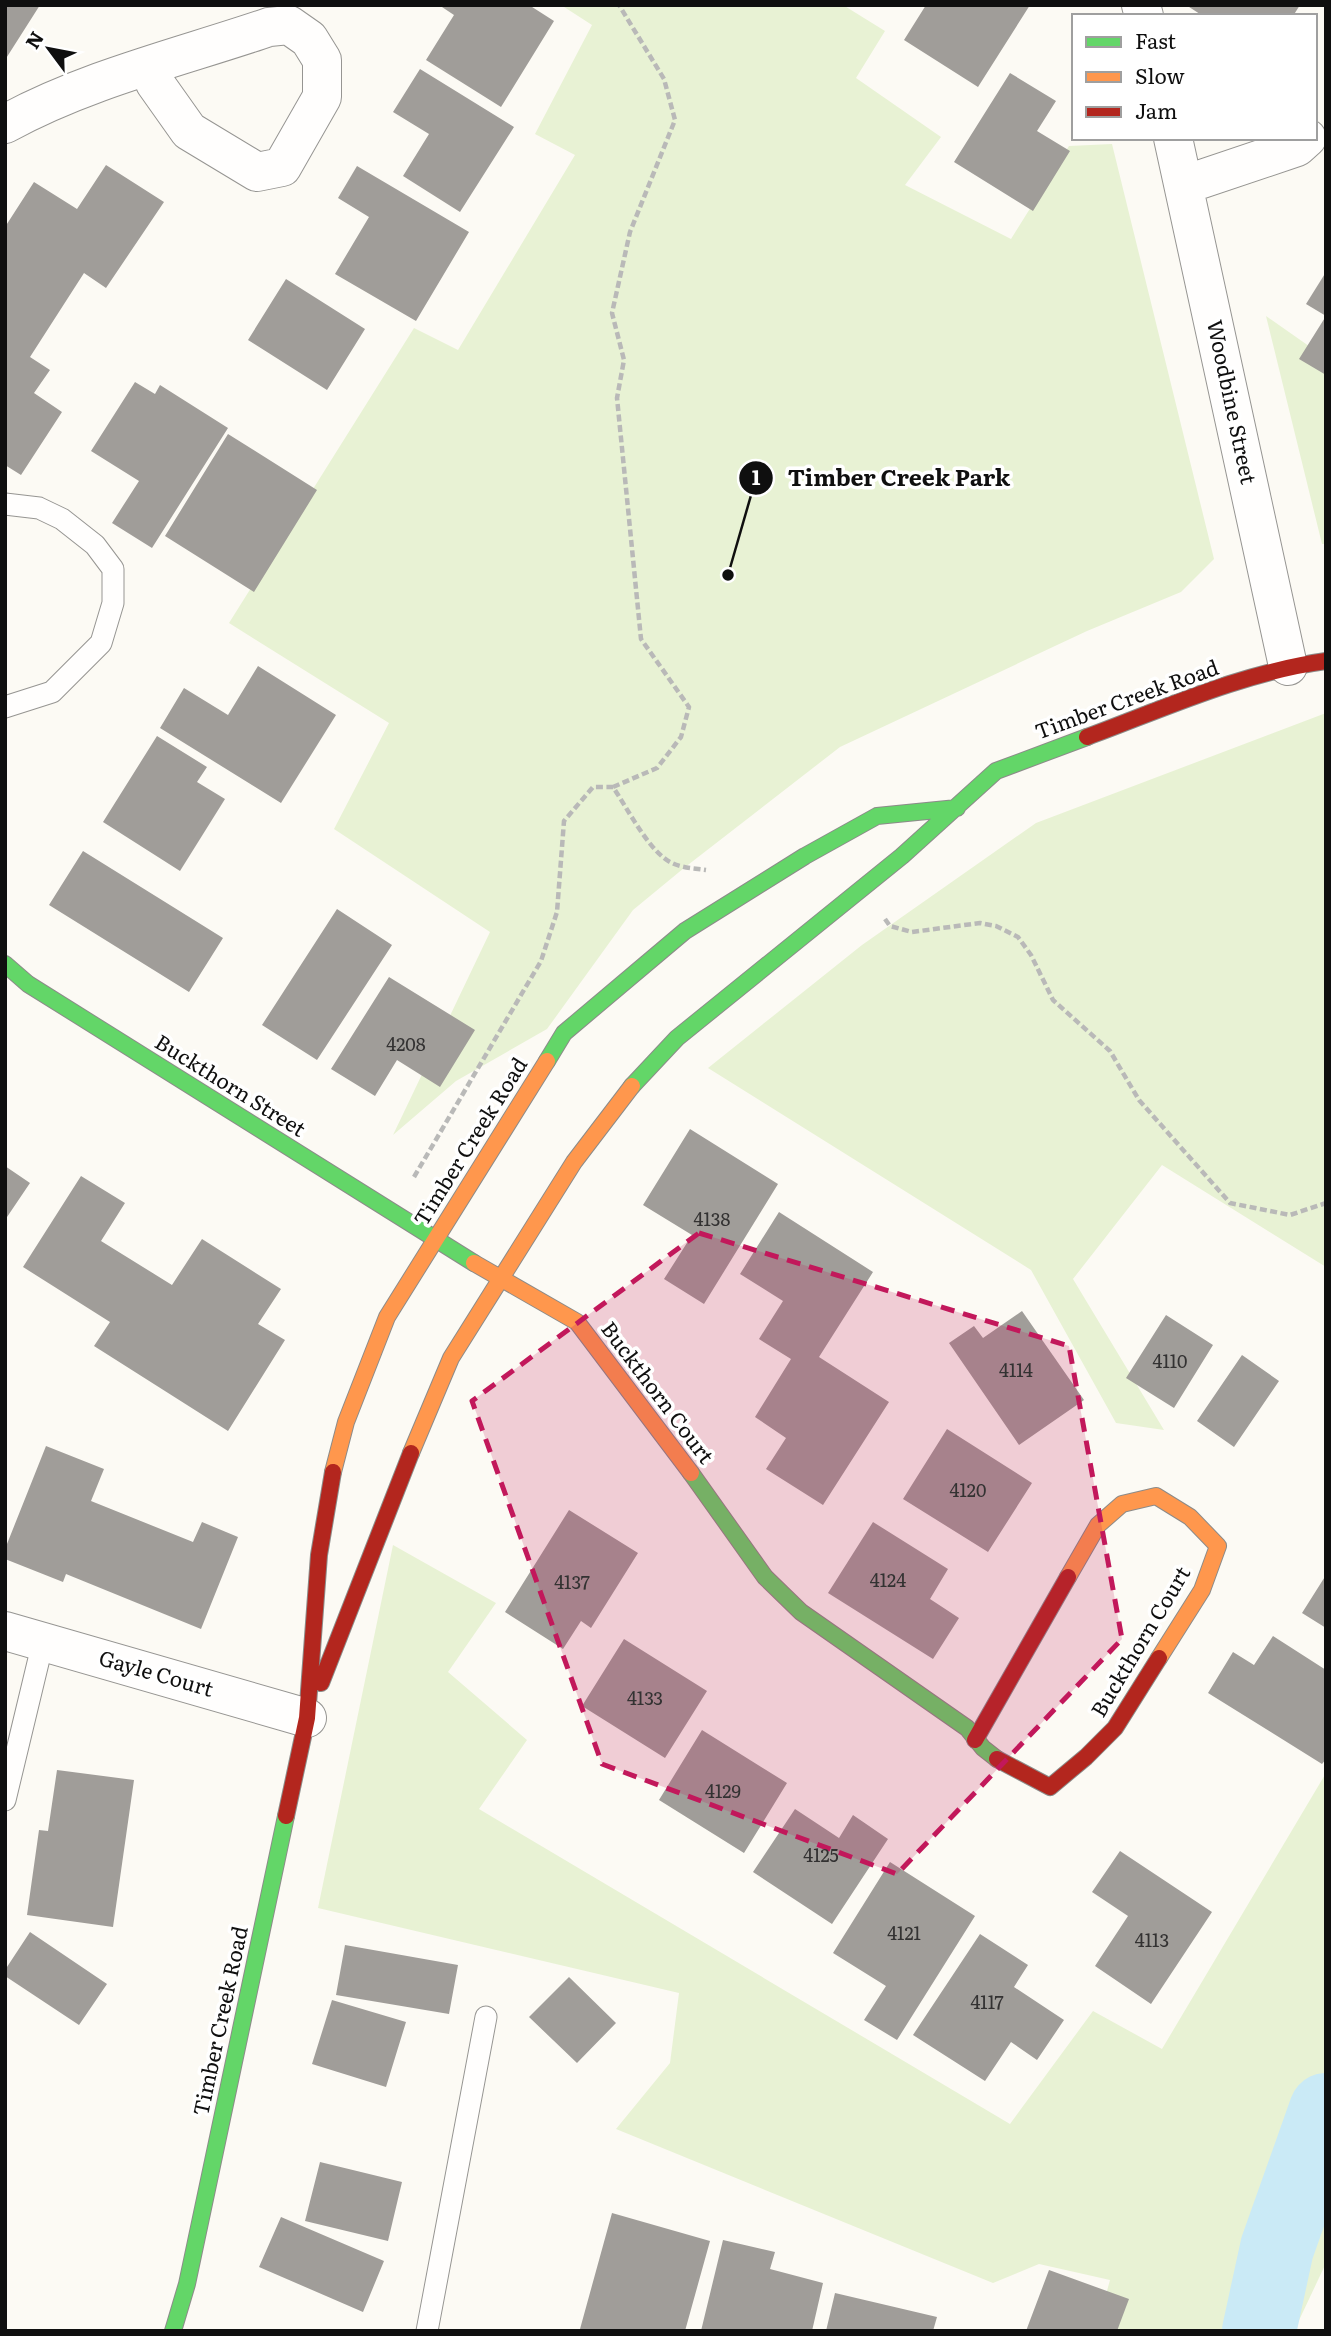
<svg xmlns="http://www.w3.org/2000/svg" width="1331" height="2336" viewBox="0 0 1331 2336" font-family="Literata,serif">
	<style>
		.green { fill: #e8f2d4 }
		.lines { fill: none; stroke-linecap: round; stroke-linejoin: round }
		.river { stroke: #caeaf6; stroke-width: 74 }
		.building { fill: #a09d99 }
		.lane-casing { stroke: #969592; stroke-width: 23 }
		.street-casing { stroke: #969592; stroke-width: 40 }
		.fast-casing { stroke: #8c8b89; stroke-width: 18 }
		.slow-casing { stroke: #8c8b89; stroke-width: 18 }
		.jam-casing { stroke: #8c8b89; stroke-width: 18 }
		.path { stroke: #b9b9b8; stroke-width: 4.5; stroke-dasharray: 7 3.5; stroke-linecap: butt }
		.lane { stroke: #fffefd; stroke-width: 21 }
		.street { stroke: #fffefd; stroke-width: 38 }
		.fast { stroke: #63d668; stroke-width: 16 }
		.slow { stroke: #ff974d; stroke-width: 16 }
		.jam { stroke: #b3261e; stroke-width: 16 }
		.marked { fill: #c2185b; fill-opacity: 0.2; stroke: #c2185b; stroke-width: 5; stroke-dasharray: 14 9; stroke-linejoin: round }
		.labels { text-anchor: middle; stroke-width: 7; stroke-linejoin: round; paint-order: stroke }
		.number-label { font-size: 18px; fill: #333232 }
		.street-label { font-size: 21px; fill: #0f0f0f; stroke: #fff }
		.leader { fill: none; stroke: #0f0f0f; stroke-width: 2.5 }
		.callout-dot { fill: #0f0f0f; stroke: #fff; stroke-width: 2.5 }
		.mark-label { font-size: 21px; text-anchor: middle; font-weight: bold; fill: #fff }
		.callout-label { font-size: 23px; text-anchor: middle; font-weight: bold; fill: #0f0f0f; stroke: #fff; stroke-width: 7; stroke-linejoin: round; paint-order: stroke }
	</style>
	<rect width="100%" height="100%" fill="#fcfaf4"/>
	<path class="green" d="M561,5H843L885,31L856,78L941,137L905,185L1011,239L1069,146L1112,144L1214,559L1181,592L1087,631L840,747L684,868L633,910L547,1029L456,1081L393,1135L490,932L334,829L389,723L229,623L414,328L458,350L575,155L535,134L592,25Z
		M1266,316L1326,358V544H1322Z
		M1326,713V1267L1162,1165L1073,1279L1164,1430L1116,1423L1031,1270L708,1068L862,945L1036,823Z
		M393,1545L496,1603L448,1672L527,1740L479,1809L1010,2124L1093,2011L1162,2049L1326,1773V2263L1294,2331H1096L1110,2280L1039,2264L993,2283L616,2129L670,2063L679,1993L318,1908Z"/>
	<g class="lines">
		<path class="river" d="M1259,2331L1277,2248L1326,2110"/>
	</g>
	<path class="building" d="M5,5H40L5,60Z
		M439,5H529L554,21L501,107L426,60L454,15Z
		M926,5H1030L978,87L904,40Z
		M1186,5H1300L1293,16H1203Z
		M420,69L514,127L460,212L403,176L429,134L393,112Z
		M1010,73L1056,101L1037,131L1070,151L1033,211L954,162Z
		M106,165L164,202L106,288L84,273L30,357L50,370L34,393L62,412L21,475L5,465V227L34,182L77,209Z
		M357,166L469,232L416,321L335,274L369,217L338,198Z
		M1326,272V375L1299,359L1326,316L1306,304Z
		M286,279L365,329L327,390L248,340Z
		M135,382L155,394L160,385L228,428L152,548L112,523L139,481L91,451Z
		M228,434L317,490L254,592L165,536Z
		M258,666L336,715L281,803L160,728L184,688L228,715Z
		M157,736L207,767L197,782L225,799L180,871L103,822Z
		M83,851L223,938L189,992L49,905Z
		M337,909L392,945L317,1060L262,1025Z
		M389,977L475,1030L440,1087L397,1060L375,1096L331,1069Z
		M690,1129L778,1184L704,1304L664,1279L692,1235L643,1205Z
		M5,1166L30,1183L5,1220Z
		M81,1176L125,1203L101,1241L172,1285L202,1239L281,1289L258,1324L285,1340L228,1431L94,1346L110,1322L23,1267Z
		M779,1212L873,1272L819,1357L889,1402L823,1505L766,1469L786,1438L755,1417L791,1359L759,1339L783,1301L740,1274Z
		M1022,1311L1084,1400L1019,1445L949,1343L974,1326L983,1338Z
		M1166,1315L1213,1345L1174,1408L1126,1378Z
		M1242,1355L1279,1381L1234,1447L1197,1421Z
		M947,1429L1032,1483L988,1552L903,1499Z
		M46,1446L104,1469L91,1501L193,1542L202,1522L238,1537L201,1629L66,1574L63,1582L5,1559V1549Z
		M569,1510L638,1553L591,1628L581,1621L563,1649L505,1612Z
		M873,1522L948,1569L930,1599L959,1618L933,1659L828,1593Z
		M1326,1575V1628L1302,1613Z
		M1273,1636L1326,1670V1759L1322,1764L1208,1693L1233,1652L1254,1665Z
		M624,1639L707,1691L665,1758L582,1706Z
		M702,1730L787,1783L744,1853L659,1800Z
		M57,1770L134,1780L113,1927L27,1915L39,1830L48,1831Z
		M795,1809L839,1838L853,1815L888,1839L832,1924L753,1872Z
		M1120,1851L1212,1912L1151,2004L1095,1966L1128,1916L1092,1892Z
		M890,1862L975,1916L897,2040L864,2020L886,1986L833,1953Z
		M30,1932L107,1984L79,2025L5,1976V1970Z
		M980,1934L1028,1965L1014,1987L1064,2020L1037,2060L1011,2042L985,2081L913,2035Z
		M345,1945L458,1965L449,2014L336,1995Z
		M569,1977L616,2023L577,2063L529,2017Z
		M332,2000L406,2022L386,2087L312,2064Z
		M320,2162L402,2182L388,2241L305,2221Z
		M612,2213L710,2241L685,2331L580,2329Z
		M281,2217L384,2261L363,2312L259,2267Z
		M723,2240L775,2252L770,2269L823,2283L812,2331H701Z
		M1049,2270L1129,2299L1117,2331H1026Z
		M835,2293L937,2317L933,2331H826Z"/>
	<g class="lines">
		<g class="lane-casing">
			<path id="lane" d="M5,504L39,508L62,519L95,545L113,569V603L101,643L52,692L5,707
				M5,1800L43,1642
				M427,2331L486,2017"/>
		</g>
		<g class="street-casing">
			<path id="street" d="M1141,5L1144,16
				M5,124C87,79 181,57 269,27L289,25L309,39L322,60V97L282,167L257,172L189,131L155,83L148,67
				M1173,138L1288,666
				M1184,185L1297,147L1307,138
				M5,1631L307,1718"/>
		</g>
		<g class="fast-casing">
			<path id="fast" d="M5,964L28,984L474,1263
				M547,1061L564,1033L685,931L805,856L877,816L957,808
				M632,1086L677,1038L902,856L996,771L1087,737
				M691,1473L765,1577L801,1612L967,1728L983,1748L997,1759
				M173,2331L187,2284L286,1816"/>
		</g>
		<g class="slow-casing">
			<path id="slow" d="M474,1263L577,1322L691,1473
				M411,1453L451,1358L574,1162L632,1086
				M333,1472L346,1422L387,1317L547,1061
				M1068,1577L1098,1525L1122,1504L1156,1496L1190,1517L1218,1546L1202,1590L1159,1658"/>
		</g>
		<g class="jam-casing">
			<path id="jam" d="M1087,737C1165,708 1244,672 1326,661
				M321,1683L411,1453
				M975,1740L1068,1577
				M997,1759L1050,1787L1086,1757L1115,1728L1159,1658
				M286,1816L307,1718L319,1555L333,1472"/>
		</g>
		<path class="path" d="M613,787L657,768L681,737L689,707L641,639L617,398L624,360L612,313L630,232L675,120L664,79L619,5
			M885,919L890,926L912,932L980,923L996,926L1018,937L1031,955L1053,1000L1110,1051L1139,1100L1230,1203L1290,1215L1326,1203
			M414,1177L541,961L557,912L564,821L593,787H613C627,808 645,843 664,858C676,868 692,868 706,870"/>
		<use href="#lane" class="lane"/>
		<use href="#street" class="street"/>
		<use href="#fast" class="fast"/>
		<use href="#slow" class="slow"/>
		<use href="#jam" class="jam"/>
	</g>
	<path class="marked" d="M699,1233L1069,1346L1122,1639L897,1874L602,1764L472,1401Z"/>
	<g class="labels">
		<g class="number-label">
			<text x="406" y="1051">4208</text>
			<text x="712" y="1226">4138</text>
			<text x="1170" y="1368">4110</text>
			<text x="1016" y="1377">4114</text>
			<text x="968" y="1497">4120</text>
			<text x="888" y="1587">4124</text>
			<text x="572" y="1589">4137</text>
			<text x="645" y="1705">4133</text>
			<text x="723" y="1798">4129</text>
			<text x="821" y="1862">4125</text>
			<text x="904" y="1940">4121</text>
			<text x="1152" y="1947">4113</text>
			<text x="987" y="2009">4117</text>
		</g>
		<g class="street-label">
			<text transform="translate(1231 402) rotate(78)" y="7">Woodbine Street</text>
			<text transform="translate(1127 700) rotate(-20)" y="7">Timber Creek Road</text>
			<text transform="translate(230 1086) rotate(32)" y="7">Buckthorn Street</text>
			<text transform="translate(471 1142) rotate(-58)" y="7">Timber Creek Road</text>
			<text transform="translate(657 1393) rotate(53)" y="7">Buckthorn Court</text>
			<text transform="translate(1141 1642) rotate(-59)" y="7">Buckthorn Court</text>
			<text transform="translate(156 1674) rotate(16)" y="7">Gayle Court</text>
			<text transform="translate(221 2021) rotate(-78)" y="7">Timber Creek Road</text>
		</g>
	</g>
	<path class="leader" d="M728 575L756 478"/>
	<g class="callout-dot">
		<circle cx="728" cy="575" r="7"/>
		<circle cx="756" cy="478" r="18"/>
	</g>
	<g class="mark-label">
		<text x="756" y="485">1</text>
	</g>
	<g class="callout-label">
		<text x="899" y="486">Timber Creek Park</text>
	</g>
	<rect width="1331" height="2336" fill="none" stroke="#0f0f0f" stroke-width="14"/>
	<rect x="1072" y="14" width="245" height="126" fill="#ffffff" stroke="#9f9f9f" stroke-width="2"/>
	<rect x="1086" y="37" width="35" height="10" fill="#63d668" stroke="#9f9f9f" stroke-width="2"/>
	<text x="1135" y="49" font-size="21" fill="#0f0f0f">Fast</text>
	<rect x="1086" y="72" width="35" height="10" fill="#ff974d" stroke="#9f9f9f" stroke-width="2"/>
	<text x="1135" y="84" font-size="21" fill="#0f0f0f">Slow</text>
	<rect x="1086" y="107" width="35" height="10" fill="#b3261e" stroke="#9f9f9f" stroke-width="2"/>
	<text x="1135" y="119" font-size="21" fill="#0f0f0f">Jam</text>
	<g transform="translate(49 49) rotate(302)" stroke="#ffffff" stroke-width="5" paint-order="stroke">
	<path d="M0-5L12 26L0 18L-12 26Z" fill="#0f0f0f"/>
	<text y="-10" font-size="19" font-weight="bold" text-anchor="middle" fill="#0f0f0f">N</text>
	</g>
</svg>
